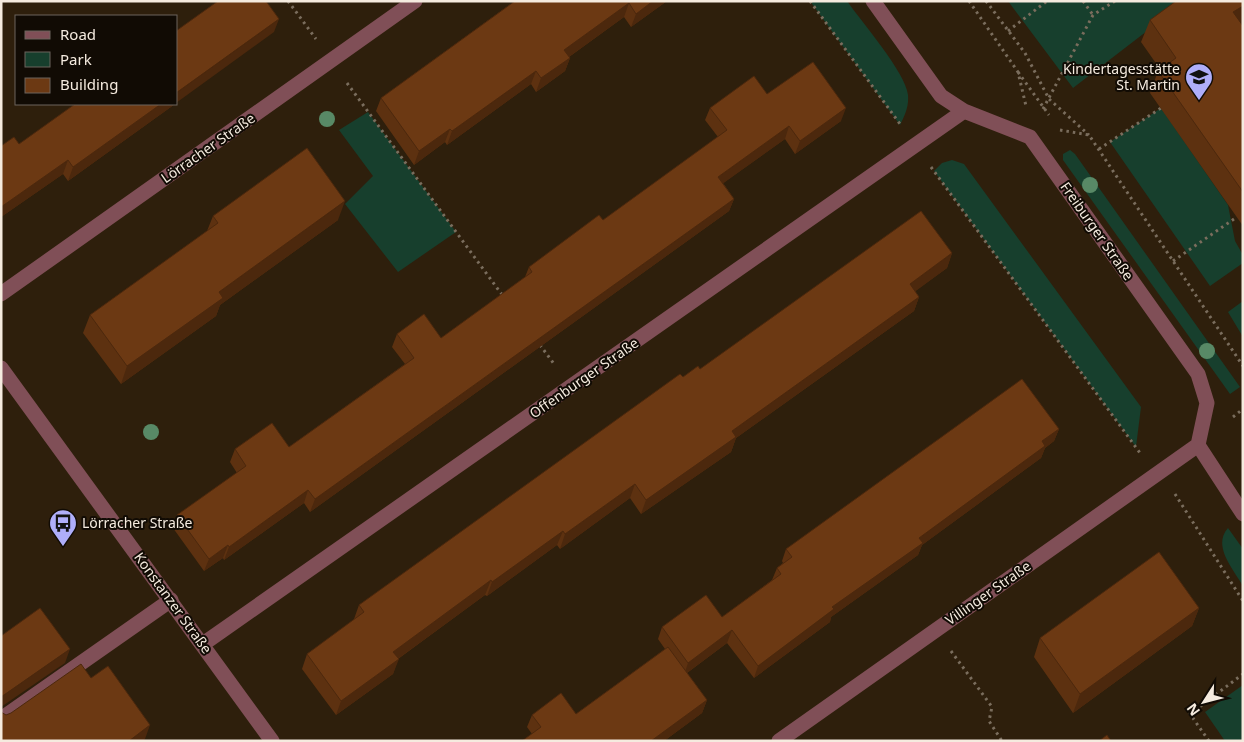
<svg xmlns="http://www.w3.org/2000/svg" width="1244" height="742" viewBox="0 0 1244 742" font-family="'Noto Sans',sans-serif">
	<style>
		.green { fill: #173f2d }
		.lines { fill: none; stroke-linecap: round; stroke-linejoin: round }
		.path { stroke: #7a6d5d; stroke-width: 3; stroke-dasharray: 2.5 4; stroke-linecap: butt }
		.lane { stroke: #804f57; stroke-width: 15 }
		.street { stroke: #804f57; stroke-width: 15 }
		.tree { fill: #588966 }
		.wall { fill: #5d3110 }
		.shaded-wall { fill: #4c280d }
		.building { fill: #6c3913; stroke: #4c280d }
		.labels { text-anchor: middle; stroke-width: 4; stroke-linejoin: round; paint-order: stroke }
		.poi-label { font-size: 14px; fill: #f5ebdf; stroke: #110b04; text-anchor: end }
		.street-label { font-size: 14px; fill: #f5ebdf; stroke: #110b04 }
	</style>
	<rect width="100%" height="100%" fill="#2e1f0c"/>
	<path class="green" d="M810,1H847C861,21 906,73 908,95C909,106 905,115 900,125Z
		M1008,1H1186L1073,88Z
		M1161,108L1228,205L1235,241L1243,255V263L1210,286L1110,142Z
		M368,112L456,232L398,272L345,204L373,176L339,130Z
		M1070,150L1075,154L1240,387L1230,394L1063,160V154Z
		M952,160L964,164L1141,407L1136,447L934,171L942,163Z
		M1243,301V337L1228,312Z
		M1228,528L1243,549V586C1233,569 1212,546 1228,528Z
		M1243,685V741H1225L1205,712Z"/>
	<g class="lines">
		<path class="path" d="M288,1L316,39
			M810,1L900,124
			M969,1L1018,72L1026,106
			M986,1L1025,53L1049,99L1089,135
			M1083,1L1093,15
			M1008,31L1047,1
			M1018,72L1049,115
			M347,83L503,296
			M1043,109L1093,15L1115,1
			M1060,130L1089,135L1243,366
			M1099,149L1161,108
			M931,167L1140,453
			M1173,261L1234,219
			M540,345L554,364
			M1233,417L1243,409
			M1175,494L1243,601
			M951,651L992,707L989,721L1002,741
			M1209,741L1190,714L1243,674"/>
		<path class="lane" d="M1,719L171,600"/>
		<path class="street" d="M873,1L941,96L964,111L1030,137L1198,374L1207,403L1198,445L1243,514
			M1,294L415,1
			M1,368L272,741
			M203,644L964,111
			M779,741L1198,445"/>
	</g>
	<g class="tree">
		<circle cx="327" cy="119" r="8"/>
		<circle cx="1090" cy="185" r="8"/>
		<circle cx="1207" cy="351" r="8"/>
		<circle cx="151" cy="432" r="8"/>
	</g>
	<path class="wall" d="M515,1H667L631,27L624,17L569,57L570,58L565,71L536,92L531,84L447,145L445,142L414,165L376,111L381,98Z
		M1243,1V23L1241,24L1243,26V226L1150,93L1158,71L1160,69L1141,42L1150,20Z
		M767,94L841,121L795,154L785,139L723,183L734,199L729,211L310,512L304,503L224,560L223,558L204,571L173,528L177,515L237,473L230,462L235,449L289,447L405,364L392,347L397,334L441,338L525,277L529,267L603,220L718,137L705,120L710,108Z
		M175,104L68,181L63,174L1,217V146L19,144Z
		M213,216L338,220L220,305L216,316L121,384L83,333L90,315L207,231Z
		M952,253L947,268L915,291L919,297L914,311L736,438L731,452L641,514L630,498L560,549L557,545L487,596L485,595L398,659L393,674L336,715L302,669L307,654L354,620V619L359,605L683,377Z
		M1059,429L1054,441L1045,448L1041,458L922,545L918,555L831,617L830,622L754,678L727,643L687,673L707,700L702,713L664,741H522L532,734L527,727L532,715L576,714L665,649L658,639L662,627L722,617L772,580L777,568L783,563L782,561L786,549Z
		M1199,608L1192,626L1073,713L1034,657L1040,638Z"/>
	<path class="shaded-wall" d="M653,1H667L631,27L636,14Z
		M629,3L624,17L559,64L564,50Z
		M1243,6V23L1225,35L1233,12Z
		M279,19L274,32L176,103V93Z
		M570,58L565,71L536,92L541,78Z
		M536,71L531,84L447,145L452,131Z
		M161,104H175L68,181L73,167Z
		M846,108L841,121L795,154L800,141Z
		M789,126L785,139L714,190L718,177Z
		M450,129L445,142L414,165L419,151Z
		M68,160L63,174L1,217V207Z
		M734,199L729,211L310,512L315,499Z
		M345,201L338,220L220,305L216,316L121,384L127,366L219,292Z
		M952,253L947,268L905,299L910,284Z
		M919,297L914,311L736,438L731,452L641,514L646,500L732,431Z
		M1059,429L1054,441L1045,448L1041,458L922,545L918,555L831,617L830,622L754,678L758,666L1042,441Z
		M635,484L630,498L560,549L565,534Z
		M308,490L304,503L224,560L229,547Z
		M563,531L557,545L487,596L492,582Z
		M228,545L223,558L204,571L209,559Z
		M491,580L485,595L388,666L393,652Z
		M1199,608L1192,626L1073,713L1080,694Z
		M732,630L727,643L684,675L688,663Z
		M70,649L65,663L1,707V697Z
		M399,659L393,674L336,715L341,701Z
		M707,700L702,713L664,741H651Z
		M150,725L145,739L143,741H129Z"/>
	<path class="building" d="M218,1H266L279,19L176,93V31Z
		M515,1H653L636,14L629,3L564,50L570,58L541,78L536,71L452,131L450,129L419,151L381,98Z
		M1176,1H1243V6L1233,12L1243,26V192L1158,71L1176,58L1150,20Z
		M813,62L846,108L800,141L789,126L718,177L734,199L315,499L308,490L229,547L228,545L209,559L177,515L246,466L235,449L272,423L289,447L414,358L397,334L424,314L441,338L532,272L529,267L599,215L603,220L727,130L710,108L754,76L767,94Z
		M75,104H161L73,167L68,160L1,207V146L14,137L19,144Z
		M307,148L345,201L219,292L223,298L127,366L90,315L218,223L213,216Z
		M921,211L952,253L910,284L919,297L732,431L736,437L646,500L635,484L565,534L563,531L492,582L491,580L393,652L399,659L341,701L307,654L364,612L359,605L680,374L683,377L698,366L700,369Z
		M1022,379L1059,429L1042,441L1045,446L919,538L923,543L832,607L834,609L758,666L732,630L688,663L662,627L706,595L722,617L781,574L777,568L792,557L786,549Z
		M1159,552L1199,608L1080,694L1040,638Z
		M40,608L70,649L1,697V636Z
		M668,647L707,700L651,741H522L541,727L532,715L561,693L576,714Z
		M81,664L91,678L108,666L150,725L129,741H1V712L6,715L11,713Z
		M1107,735L1111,741H1099Z"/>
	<defs>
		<g id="school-pin" transform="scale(1.4375)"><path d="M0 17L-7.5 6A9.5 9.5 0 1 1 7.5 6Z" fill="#afaefa" stroke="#110b04"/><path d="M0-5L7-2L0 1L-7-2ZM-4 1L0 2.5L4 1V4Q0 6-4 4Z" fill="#111"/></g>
		<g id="bus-pin" transform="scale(1.4375)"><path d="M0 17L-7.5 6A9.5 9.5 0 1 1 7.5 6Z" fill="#afaefa" stroke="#110b04"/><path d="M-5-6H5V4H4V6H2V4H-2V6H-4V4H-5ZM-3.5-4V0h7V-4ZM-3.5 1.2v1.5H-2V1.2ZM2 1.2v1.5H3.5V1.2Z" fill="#111"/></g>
	</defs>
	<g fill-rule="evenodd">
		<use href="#school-pin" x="1199" y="77"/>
		<use href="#bus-pin" x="63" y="523"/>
	</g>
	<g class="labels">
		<g class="poi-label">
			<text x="1180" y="74">Kindertagesstätte<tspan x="1180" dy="16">St. Martin</tspan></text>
			<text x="82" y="528" text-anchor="start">Lörracher Straße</text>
		</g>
		<g class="street-label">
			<text transform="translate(208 148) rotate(-35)" y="5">Lörracher Straße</text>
			<text transform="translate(1097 231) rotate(55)" y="5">Freiburger Straße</text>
			<text transform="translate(584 378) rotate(-35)" y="5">Offenburger Straße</text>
			<text transform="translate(988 593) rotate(-35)" y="5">Villinger Straße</text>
			<text transform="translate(173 603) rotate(54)" y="5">Konstanzer Straße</text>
		</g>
	</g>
	<rect width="1244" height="742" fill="none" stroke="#f5ebdf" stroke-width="5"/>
	<rect x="15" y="15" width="162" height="90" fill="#110b04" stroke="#6c655c"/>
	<rect x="25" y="31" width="25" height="8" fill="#804f57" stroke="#6c655c"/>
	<text x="60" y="40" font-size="15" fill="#f5ebdf">Road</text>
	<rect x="25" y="52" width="25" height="15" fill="#173f2d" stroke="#6c655c"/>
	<text x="60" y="65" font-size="15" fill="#f5ebdf">Park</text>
	<rect x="25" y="78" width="25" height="15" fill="#6c3913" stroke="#6c655c"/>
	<text x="60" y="90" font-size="15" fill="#f5ebdf">Building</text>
	<g transform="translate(1204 702) rotate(234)" stroke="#110b04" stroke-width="4" paint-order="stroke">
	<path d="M0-4L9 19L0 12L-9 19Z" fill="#f5ebdf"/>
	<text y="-8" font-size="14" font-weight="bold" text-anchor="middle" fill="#f5ebdf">N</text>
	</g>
</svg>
